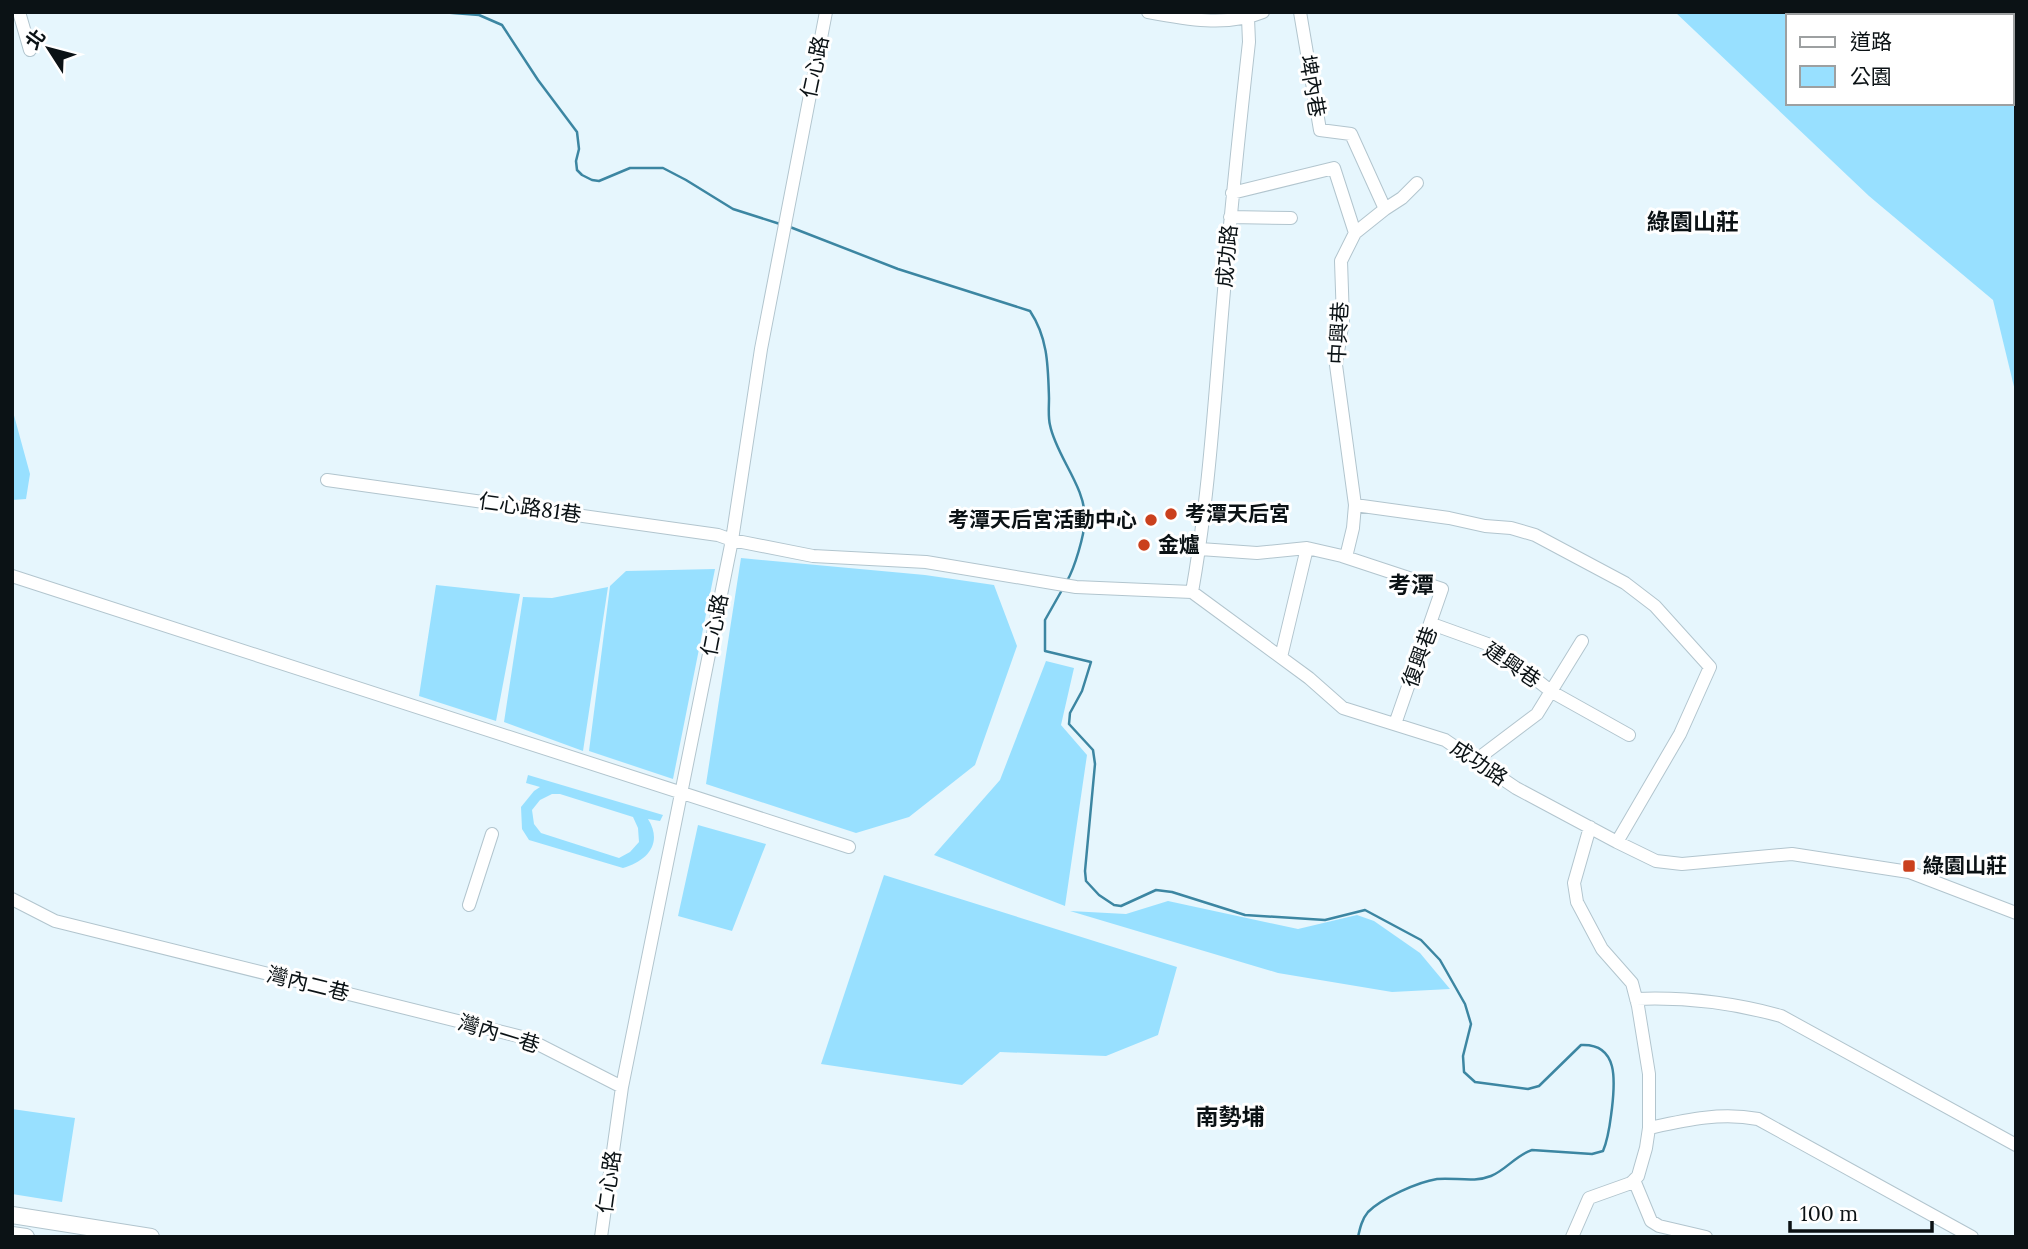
<svg xmlns="http://www.w3.org/2000/svg" width="2028" height="1249" viewBox="0 0 2028 1249" font-family="Lora,'Noto Sans TC',serif">
	<style>
		.green { fill: #98e0ff; fill-rule: evenodd }
		.lines { fill: none; stroke-linecap: round; stroke-linejoin: round }
		.stream { stroke: #3c86a2; stroke-width: 2.5 }
		.minor-casing { stroke: #b2c5ce; stroke-width: 14 }
		.major-casing { stroke: #b2c5ce; stroke-width: 18 }
		.minor { stroke: #fff; stroke-width: 12 }
		.major { stroke: #fff; stroke-width: 16 }
		.poi-dot { fill: #ca401d; stroke: #fff; stroke-width: 2.5 }
		.labels { text-anchor: middle; stroke-width: 6; stroke-linejoin: round; paint-order: stroke }
		.street-label { font-size: 21px; fill: #0b1215; stroke: #fff }
		.poi-label { font-size: 21px; font-weight: bold; fill: #0b1215; stroke: #fff; text-anchor: start }
		.neighbourhood-label { font-size: 23px; font-weight: bold; fill: #0b1215; stroke: #fff }
	</style>
	<rect width="100%" height="100%" fill="#e6f6fd"/>
	<path class="green" d="M1675,12H2016V395L1993,300L1869,196ZM1788,16H2012V103H1788Z
		M12,408L30,474L26,499L12,500Z
		M741,558L925,575L994,585L1017,646L975,765L909,817L856,833L706,784Z
		M715,569L673,779L589,751L610,586L626,571Z
		M436,585L520,594L496,721L419,696Z
		M608,587L583,751L504,722L523,597L552,598Z
		M1046,661L1074,668L1061,725L1087,755L1065,906L934,855L1000,780Z
		M528,775L663,815L660,821L648,819C663,843 648,861 623,868L529,840L522,829L521,807L534,791L540,787L526,783ZM552,794H560L633,817L638,828L639,842L630,852L619,858L541,833L534,824L532,810L540,800Z
		M698,825L766,844L732,931L678,916Z
		M884,875L1177,967L1158,1035L1106,1056L1000,1052L962,1085L821,1064Z
		M1168,901L1298,929L1357,915L1374,921L1420,953L1450,989L1392,992L1278,973L1070,911L1126,914Z
		M12,1109L75,1118L62,1202L12,1194Z"/>
	<g class="lines">
		<path class="stream" d="M440,12L479,15L502,25L538,80L577,132L579,149L576,161L577,170L582,175L592,180L599,181L630,168H663L686,180L733,209L780,224
			M790,227L898,269L1030,311C1048,338 1048,366 1049,398C1049,407 1048,417 1050,425C1056,456 1086,487 1085,520C1084,536 1075,567 1067,581
			M1062,590L1045,620V651L1091,662L1082,691L1070,713L1069,724L1093,750L1095,764L1085,871L1086,881L1099,895L1114,905L1121,906L1156,890L1172,892L1245,915L1325,920L1365,910L1421,940L1440,960L1465,1004L1471,1024L1463,1056L1464,1072L1475,1082L1528,1089L1539,1086L1581,1045C1619,1043 1615,1082 1612,1108C1610,1123 1609,1137 1603,1151L1592,1154L1532,1150C1516,1155 1506,1170 1491,1176C1474,1183 1454,1177 1437,1179C1418,1182 1382,1198 1368,1212C1362,1219 1360,1228 1358,1237"/>
		<g class="minor-casing">
			<path id="minor" d="M19,12L30,50
				M1148,12C1185,19 1227,27 1263,12
				M1300,12L1320,130L1351,134L1385,209
				M1232,193L1334,168L1355,233
				M1230,217L1291,218
				M327,480L718,535L732,540L813,556L926,562L1076,587L1192,592L1309,678L1343,708L1445,740L1516,788L1617,842L1656,861L1682,864L1792,854L1909,872L2016,913
				M1355,505L1449,518L1485,526L1511,528L1535,535L1625,583L1655,606L1710,667L1680,734L1617,842
				M1200,549L1257,553L1307,548L1342,556L1442,589L1395,724
				M1346,557L1353,528L1355,505L1336,365L1343,320L1341,261L1355,233L1385,209L1402,198L1417,183
				M12,576L849,847
				M1192,592C1207,508 1213,423 1220,338C1228,239 1238,141 1249,42L1248,18
				M1432,624L1493,646L1552,692L1629,735
				M1281,657L1307,548
				M1476,760L1537,714L1582,641
				M12,899L55,921L526,1038L622,1087
				M469,905L492,834
				M1636,999C1685,997 1734,1003 1781,1016L2016,1145
				M1649,1128C1686,1120 1720,1112 1758,1119L1972,1237
				M1634,1180L1651,1221L1659,1226L1706,1237
				M601,1237L622,1087L732,540L761,349L826,12
				M1572,1237L1589,1198L1631,1183L1638,1176L1646,1148L1649,1128V1074L1638,1006L1632,983L1602,949L1577,902L1574,883L1590,827"/>
		</g>
		<g class="major-casing">
			<path id="major" d="M12,1215L151,1237
				M12,1235L26,1237"/>
		</g>
		<use href="#minor" class="minor"/>
		<use href="#major" class="major"/>
	</g>
	<g class="poi-dot">
		<circle cx="1171" cy="514" r="7"/>
		<circle cx="1151" cy="520" r="7"/>
		<circle cx="1144" cy="545" r="7"/>
		<rect x="1902" y="859" width="14" height="14" rx="3.5"/>
	</g>
	<g class="labels">
		<g class="street-label">
			<text transform="translate(815 67) rotate(-78)" y="7">仁心路</text>
			<text transform="translate(1312 86) rotate(80)" y="7">埤內巷</text>
			<text transform="translate(1227 256) rotate(-85)" y="7">成功路</text>
			<text transform="translate(1339 333) rotate(-87)" y="7">中興巷</text>
			<text transform="translate(530 508) rotate(8)" y="7">仁心路81巷</text>
			<text transform="translate(715 625) rotate(-79)" y="7">仁心路</text>
			<text transform="translate(1420 657) rotate(-70)" y="7">復興巷</text>
			<text transform="translate(1512 665) rotate(34)" y="7">建興巷</text>
			<text transform="translate(1479 763) rotate(34)" y="7">成功路</text>
			<text transform="translate(308 984) rotate(14)" y="7">灣內二巷</text>
			<text transform="translate(499 1034) rotate(17)" y="7">灣內一巷</text>
			<text transform="translate(609 1182) rotate(-82)" y="7">仁心路</text>
		</g>
		<g class="poi-label">
			<text x="1185" y="521">考潭天后宮</text>
			<text x="1137" y="527" text-anchor="end">考潭天后宮活動中心</text>
			<text x="1158" y="552">金爐</text>
			<text x="1923" y="873">綠園山莊</text>
		</g>
		<g class="neighbourhood-label">
			<text x="1693" y="230">綠園山莊</text>
			<text x="1411" y="593">考潭</text>
			<text x="1230" y="1125">南勢埔</text>
		</g>
	</g>
	<rect width="2028" height="1249" fill="none" stroke="#0b1215" stroke-width="28"/>
	<rect x="1786" y="14" width="228" height="91" fill="#ffffff" stroke="#9da0a1" stroke-width="2"/>
	<rect x="1800" y="37" width="35" height="10" fill="#ffffff" stroke="#9da0a1" stroke-width="2"/>
	<text x="1850" y="49" font-size="21" fill="#0b1215">道路</text>
	<rect x="1800" y="66" width="35" height="21" fill="#98e0ff" stroke="#9da0a1" stroke-width="2"/>
	<text x="1850" y="84" font-size="21" fill="#0b1215">公園</text>
	<g transform="translate(49 49) rotate(306)" stroke="#ffffff" stroke-width="5" paint-order="stroke">
	<path d="M0-5L12 26L0 18L-12 26Z" fill="#0b1215"/>
	<text y="-10" font-size="19" font-weight="bold" text-anchor="middle" fill="#0b1215">北</text>
	</g>
	<path d="M1790 1221v10h142v-10" fill="none" stroke="#0b1215" stroke-width="3.5"/>
	<text x="1800" y="1221" font-size="21" fill="#0b1215" stroke="#ffffff" stroke-width="5" paint-order="stroke">100 m</text>
</svg>
